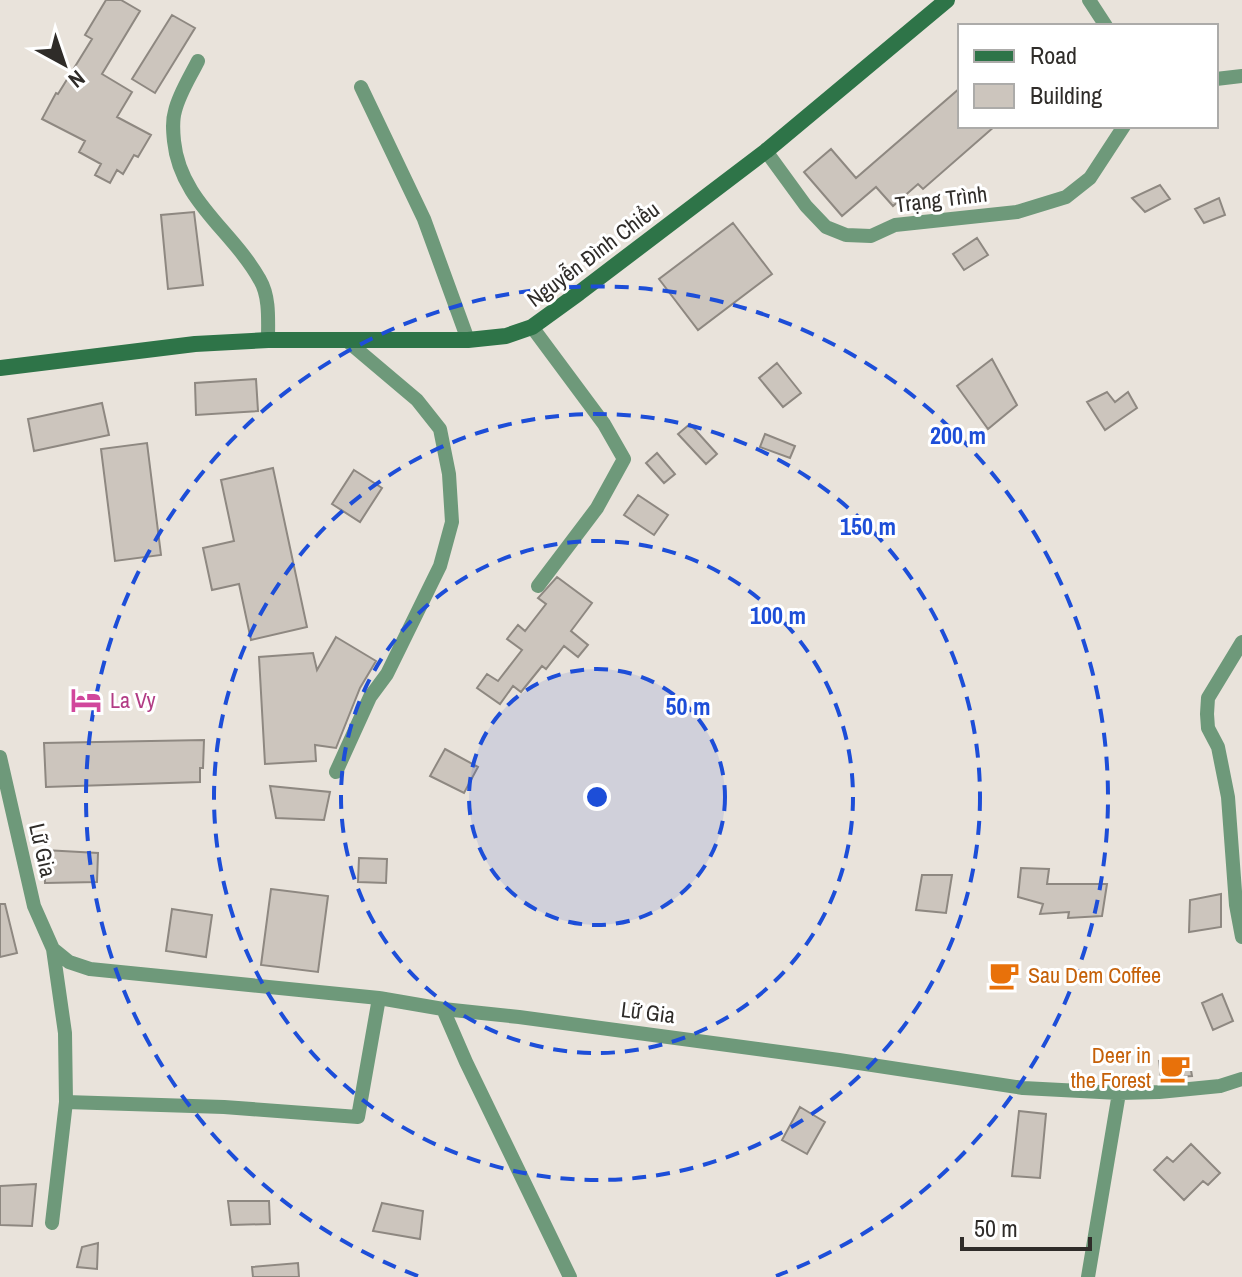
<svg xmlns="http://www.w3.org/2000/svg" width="1242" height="1277" viewBox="0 0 1242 1277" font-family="'Archivo Narrow',sans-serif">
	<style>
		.building { fill: #ccc5bd; stroke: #8e8881; stroke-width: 2 }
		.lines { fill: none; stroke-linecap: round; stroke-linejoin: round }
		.minor { stroke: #6e997a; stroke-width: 14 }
		.secondary { stroke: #2e7448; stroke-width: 16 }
		.ring { fill: none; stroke: #1d4ed8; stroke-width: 4; stroke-dasharray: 14 10 }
		.labels { text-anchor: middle; stroke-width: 6; stroke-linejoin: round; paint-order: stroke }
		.street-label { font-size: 22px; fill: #2f2c29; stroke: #fff }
		.hotel-label { font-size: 22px; fill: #b23c85; stroke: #fff; text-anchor: start }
		.food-label { font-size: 22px; fill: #c56008; stroke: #fff; text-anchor: start }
		.centre { fill: #1d4ed8; stroke: #fff; stroke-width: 4 }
		.ring-label { font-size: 24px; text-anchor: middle; font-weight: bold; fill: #1d4ed8; stroke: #fff; stroke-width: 6; stroke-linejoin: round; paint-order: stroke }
	</style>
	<rect width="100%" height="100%" fill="#e9e3db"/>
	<path class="building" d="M106,0H121L140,11L102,74L132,92L117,117L151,135L138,157L134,155L123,174L117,170L110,183L95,175L101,164L79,152L85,141L42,119L56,93L58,94L92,39L85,35Z
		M172,15L195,28L155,93L132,79Z
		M960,88V126H995L923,189L918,184L893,206L876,187L842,216L804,172L831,149L856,178Z
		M1160,185L1170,199L1145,212L1132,198Z
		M1219,198L1225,215L1204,223L1195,209Z
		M194,212L203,285L168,289L161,215Z
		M733,223L772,274L698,330L659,279Z
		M977,238L988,255L964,270L953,254Z
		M992,359L1017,405L988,429L957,386Z
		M777,363L801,393L783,407L759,378Z
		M256,379L258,411L196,415L195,383Z
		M1107,392L1115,402L1128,392L1137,408L1105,430L1087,402Z
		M102,403L109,435L34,451L28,419Z
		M690,424L717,454L706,464L678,434Z
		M765,434L795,446L790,458L760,447Z
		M147,443L161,555L115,561L101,449Z
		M657,453L675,474L664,483L646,463Z
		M273,468L307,627L251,640L239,584L212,590L203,548L234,541L221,480Z
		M354,470L382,488L360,522L332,504Z
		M638,495L668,515L654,535L624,515Z
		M557,577L592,603L571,631L588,645L578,657L564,646L546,669L542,666L521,692L513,686L500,704L477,688L487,674L498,681L522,650L507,639L518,625L525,631L546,604L538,598Z
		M336,637L376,661L360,688L336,748L315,745L316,761L265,764L259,657L313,653L317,670Z
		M204,740L203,768H200V782L46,787L44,743Z
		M445,749L478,767L464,793L430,776Z
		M270,786L330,792L324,820L276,818Z
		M44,850L98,853L97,882L45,883Z
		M359,858L387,859L386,883L358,882Z
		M1021,868L1049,869L1047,884H1107L1102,916L1068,918L1069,912L1040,914L1043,904L1018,897Z
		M922,875H952L946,913L916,910Z
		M271,889L328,896L318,972L261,965Z
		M1221,894V927L1189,932L1190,900Z
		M0,904H5L17,953L0,957Z
		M172,909L212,915L206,957L166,951Z
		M1222,994L1233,1021L1213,1030L1202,1003Z
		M1189,1058L1192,1076L1161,1078L1159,1061Z
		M800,1107L825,1122L807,1154L782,1140Z
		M1019,1111L1046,1114L1040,1178L1012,1176Z
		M1191,1144L1220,1173L1208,1185L1203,1181L1184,1200L1154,1170L1167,1157L1173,1162Z
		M36,1184L32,1226L0,1225V1186Z
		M228,1201H269L270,1224L231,1225Z
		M382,1203L423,1211L420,1239L373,1231Z
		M98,1243L97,1269L77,1267L82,1247Z
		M298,1263L299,1277H253L252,1267Z"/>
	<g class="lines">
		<path class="minor" d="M1089,0L1106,26
			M198,61C190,77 179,94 175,111C172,121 173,131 174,141C180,201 233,231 260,280C270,297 268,321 268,340
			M1216,79L1242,76
			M361,87L424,219L468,340
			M766,151L806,206L826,227L846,235L871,236L895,225L1017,212L1066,197L1090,178L1124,126
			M532,327L604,424L624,459L597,508L538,586
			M1242,642L1208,698L1207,714L1208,728L1218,747L1228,797L1236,905L1242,937
			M0,757L34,906L53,949L69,962L90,969L379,998L443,1009L519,1017L839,1060L1023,1088L1119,1093L1159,1092L1220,1086L1242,1079
			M336,772L370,697L387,674L440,566L452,522L449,474L440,429L417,400L346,340
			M443,1009L466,1062L570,1277
			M66,1102L224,1107L358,1117L379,998
			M52,1223L66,1102L65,1033L53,949
			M1088,1277L1119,1093"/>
		<path class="secondary" d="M0,368L195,344L268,340H468L506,336L532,327L579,293L766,151L947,0"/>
	</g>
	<circle cx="597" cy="797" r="128" fill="#1d4ed8" fill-opacity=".12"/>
	<g class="ring">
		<circle cx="597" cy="797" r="128"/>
		<circle cx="597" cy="797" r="256"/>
		<circle cx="597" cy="797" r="383"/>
		<path d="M418 1276A511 511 0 1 1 776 1276"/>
	</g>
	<defs>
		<g id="hotel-bare" transform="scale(2.4)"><path d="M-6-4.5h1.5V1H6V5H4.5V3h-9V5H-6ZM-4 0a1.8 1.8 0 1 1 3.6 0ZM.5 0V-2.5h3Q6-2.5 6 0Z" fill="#d1479c" stroke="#fff" stroke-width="2.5" paint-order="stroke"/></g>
		<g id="cafe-bare" transform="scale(2.4)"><path d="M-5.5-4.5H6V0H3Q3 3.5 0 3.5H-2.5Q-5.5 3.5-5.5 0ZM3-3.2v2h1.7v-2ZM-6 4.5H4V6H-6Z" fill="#e8710a" stroke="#fff" stroke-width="2.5" paint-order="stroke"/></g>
	</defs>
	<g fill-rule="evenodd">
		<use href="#hotel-bare" x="86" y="700"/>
		<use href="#cafe-bare" x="1004" y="975"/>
		<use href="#cafe-bare" x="1175" y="1068"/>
	</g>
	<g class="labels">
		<g class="street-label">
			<text transform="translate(941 199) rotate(-7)" y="8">Trạng Trình</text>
			<text transform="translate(593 254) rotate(-37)" y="8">Nguyễn Đình Chiểu</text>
			<text transform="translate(43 850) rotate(77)" y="8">Lữ Gia</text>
			<text transform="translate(648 1012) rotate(7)" y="8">Lữ Gia</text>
		</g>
		<g class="hotel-label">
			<text x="110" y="708">La Vy</text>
		</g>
		<g class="food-label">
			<text x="1028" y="983">Sau Dem Coffee</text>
			<text x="1151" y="1063" text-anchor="end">Deer in<tspan x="1151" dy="25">the Forest</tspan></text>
		</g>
	</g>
	<circle cx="597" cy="797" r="12" class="centre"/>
	<g class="ring-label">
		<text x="958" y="444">200 m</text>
		<text x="868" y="535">150 m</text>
		<text x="778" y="624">100 m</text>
		<text x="688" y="715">50 m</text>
	</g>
	<rect x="958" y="24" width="260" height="104" fill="#ffffff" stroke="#acaba9" stroke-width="2"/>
	<rect x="974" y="50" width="40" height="12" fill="#2e7448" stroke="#acaba9" stroke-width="2"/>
	<text x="1030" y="64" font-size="24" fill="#2f2c29">Road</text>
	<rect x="974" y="84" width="40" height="24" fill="#ccc5bd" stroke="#acaba9" stroke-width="2"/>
	<text x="1030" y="104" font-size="24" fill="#2f2c29">Building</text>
	<g transform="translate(64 64) rotate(140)" stroke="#ffffff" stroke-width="6" paint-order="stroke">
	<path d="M0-6L14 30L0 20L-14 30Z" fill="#2f2c29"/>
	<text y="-12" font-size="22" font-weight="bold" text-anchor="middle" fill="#2f2c29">N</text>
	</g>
	<path d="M962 1237v12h128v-12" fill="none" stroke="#2f2c29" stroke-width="4"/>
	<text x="974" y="1237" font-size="24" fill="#2f2c29" stroke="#ffffff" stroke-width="6" paint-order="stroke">50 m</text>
</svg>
